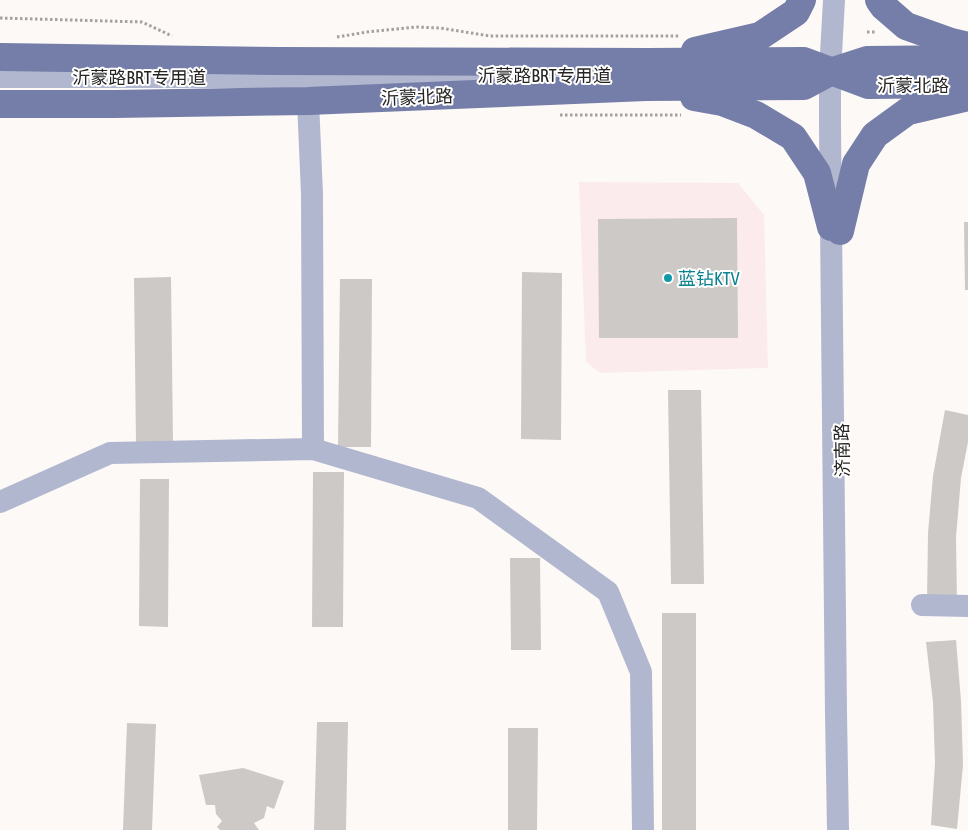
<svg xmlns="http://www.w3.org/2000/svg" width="968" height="830" font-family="'Asap Condensed','Noto Sans SC',sans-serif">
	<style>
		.commercial { fill: #fcebec }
		.building { fill: #ccc9c7 }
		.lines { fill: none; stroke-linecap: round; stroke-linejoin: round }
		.path { stroke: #a4a1a0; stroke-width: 3; stroke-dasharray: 2.5 2.5; stroke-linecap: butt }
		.minor { stroke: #b1b7cf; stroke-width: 22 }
		.major { stroke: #747ea8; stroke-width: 28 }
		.culture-dot { fill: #0f9aa8; stroke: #fff; stroke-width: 2 }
		.labels { text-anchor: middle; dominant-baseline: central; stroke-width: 4; stroke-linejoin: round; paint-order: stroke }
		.street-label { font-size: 18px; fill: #252423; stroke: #fff }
		.culture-label { font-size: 18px; fill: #0d838f; stroke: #fff; text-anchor: start }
	</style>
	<rect width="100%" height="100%" fill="#fdf9f7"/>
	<polygon class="commercial" points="579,182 738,183 764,215 768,368 600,373 586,362"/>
	<g class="building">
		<polygon points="737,218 738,338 599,338 598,219"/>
		<polygon points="964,222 968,222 968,290 965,290"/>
		<polygon points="522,272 562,273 561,440 521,439"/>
		<polygon points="171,277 173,443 136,443 134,278"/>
		<polygon points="340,279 372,279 371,447 338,447"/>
		<polygon points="668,390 701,390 704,584 671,584"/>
		<polygon points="945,410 968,415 968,442 961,478 956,537 957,604 927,602 928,533 933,476"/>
		<polygon points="313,472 344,472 343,627 312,627"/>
		<polygon points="140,479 169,479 168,627 139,626"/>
		<polygon points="510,558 540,558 541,650 511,650"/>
		<rect x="662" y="613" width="34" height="217"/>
		<polygon points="956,640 961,701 963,765 957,829 931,825 935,763 933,702 926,642"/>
		<polygon points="317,722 348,722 346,830 314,830"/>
		<polygon points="127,723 156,724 152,830 123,830"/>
		<polygon points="508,728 538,728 537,830 508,830"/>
		<polygon points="243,768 284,781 274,809 267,806 264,818 254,823 259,830 220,830 217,827 222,821 216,814 215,805 206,805 199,775"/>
	</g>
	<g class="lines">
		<g class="path">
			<polyline points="0,18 142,22 172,36"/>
			<polyline points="867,32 877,32"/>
			<polyline points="337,37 367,32 416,27 440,28 490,36 679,36"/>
			<polyline points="560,115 681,115"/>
		</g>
		<g class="minor">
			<polyline points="834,0 830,72 830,126 836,713 838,830"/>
			<polyline points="0,77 278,77 490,75"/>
			<polyline points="308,101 312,194 313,449"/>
			<polyline points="0,502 110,453 313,449 478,498 608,592 641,672 643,830"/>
			<polyline points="922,605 968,606"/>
		</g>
		<g class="major">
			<polyline points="879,0 884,7 906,26 951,42 968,46"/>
			<polyline points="695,51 760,36 796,12 802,0"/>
			<polyline points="0,57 279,61 648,62 804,61 868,85 968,84"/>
			<polyline points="694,97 722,102 756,115 793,137 817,173 831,227"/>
			<polyline points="0,104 115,104 308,101 646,87 804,86 830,72 867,60 968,59"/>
			<polyline points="840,231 856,164 875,135 908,111 968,97"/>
		</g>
	</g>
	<circle class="culture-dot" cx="668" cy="278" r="5"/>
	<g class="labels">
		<g class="street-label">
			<text x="544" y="75">沂蒙路BRT专用道</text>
			<text x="139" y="77">沂蒙路BRT专用道</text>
			<text x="913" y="85">沂蒙北路</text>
			<text transform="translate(417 97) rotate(-2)">沂蒙北路</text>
			<text transform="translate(842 450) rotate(-91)">济南路</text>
		</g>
		<g class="culture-label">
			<text x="678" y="278">蓝钻KTV</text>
		</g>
	</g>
</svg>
